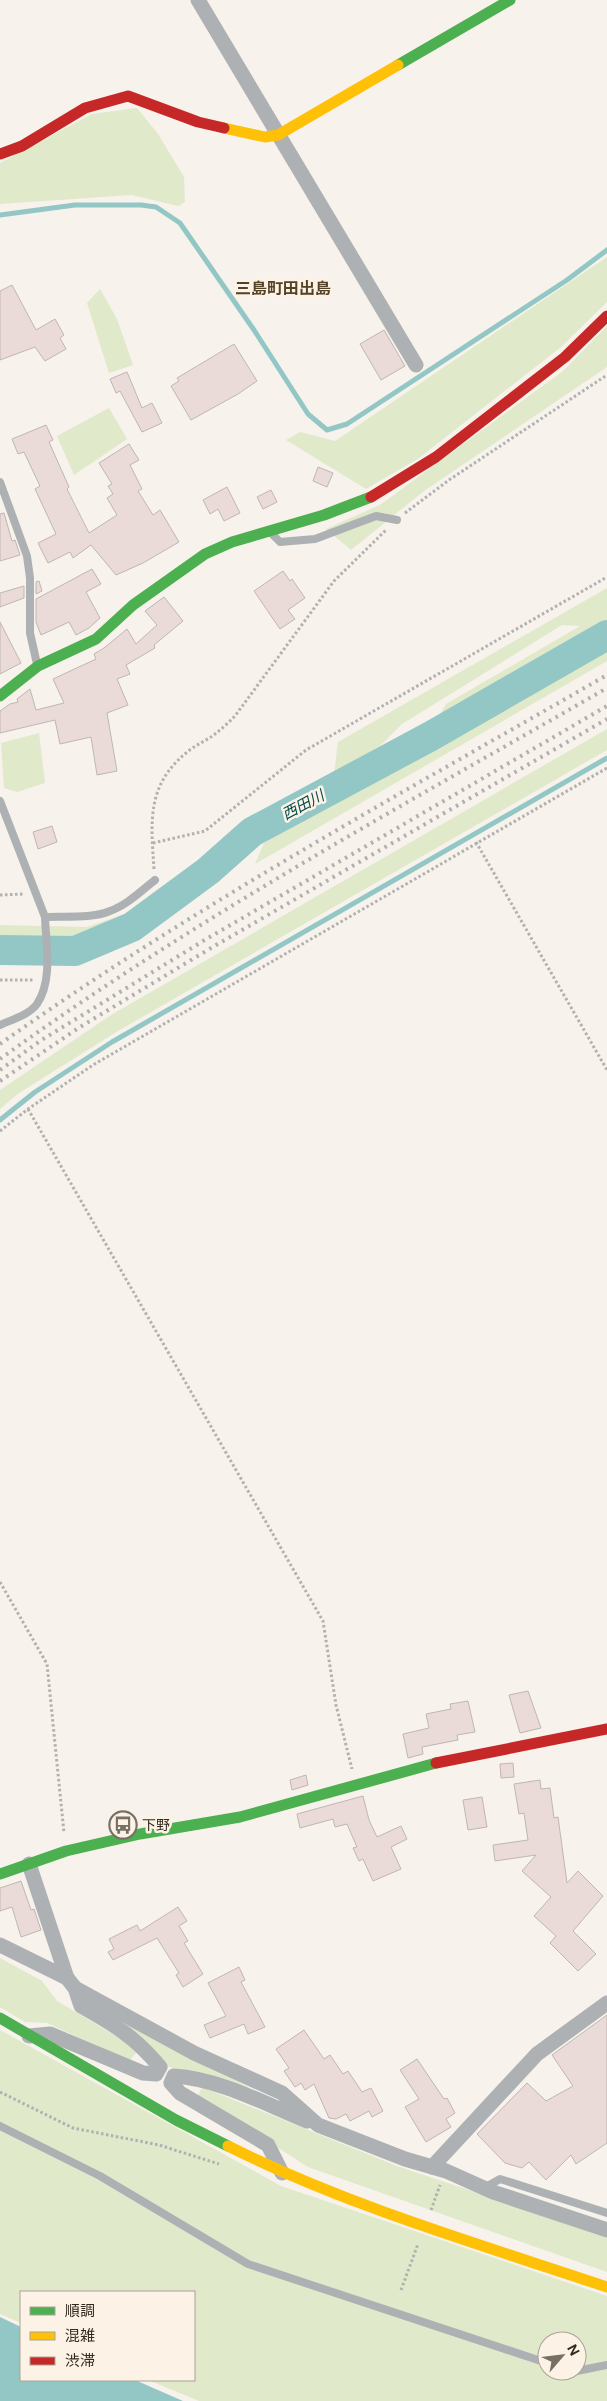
<svg xmlns="http://www.w3.org/2000/svg" width="607" height="2401" font-family="'DM Sans','Noto Sans JP',sans-serif">
	<style>
		.green { fill: #e0e9ca; fill-rule: evenodd }
		.water { fill: #92c7c6 }
		.lines { fill: none; stroke-linecap: round; stroke-linejoin: round }
		.stream { stroke: #92c7c6; stroke-width: 5 }
		.river { stroke: #92c7c6; stroke-width: 30 }
		.building { fill: #ebdbd8; stroke: #bfb6b2 }
		.path { stroke: #b1b1b1; stroke-width: 3; stroke-dasharray: 2.5 2.5; stroke-linecap: butt }
		.lane { stroke: #aeb1b4; stroke-width: 8 }
		.street { stroke: #aeb1b4; stroke-width: 15 }
		.fast { stroke: #4caf50; stroke-width: 11 }
		.slow { stroke: #ffc107; stroke-width: 11 }
		.jam { stroke: #c62828; stroke-width: 11 }
		.rail { stroke: #b0b0ae; stroke-width: 4; stroke-dasharray: 2.5 5; stroke-linecap: butt }
		.labels { text-anchor: middle; dominant-baseline: central; stroke-width: 5; stroke-linejoin: round; paint-order: stroke }
		.poi-label { font-size: 14px; fill: #322a1d; stroke: #fcf3e6; text-anchor: start }
		.water-label { font-size: 15px; font-style: italic; fill: #004b4d; stroke: #fcf3e6 }
		.quarter-label { font-size: 16px; font-weight: bold; fill: #544226; stroke: #fcf3e6 }
	</style>
	<rect width="100%" height="100%" fill="#f7f2eb"/>
	<g class="green">
		<polygon points="137,108 158,134 184,177 185,202 178,206 132,195 0,204 0,163 92,114"/>
		<polygon points="607,257 607,302 561,347 419,458 366,489 286,440 300,432 335,441"/>
		<polygon points="100,289 117,319 133,365 109,373 87,303"/>
		<polygon points="607,326 607,367 424,491 351,550 326,529 380,505 563,371"/>
		<polygon points="109,408 127,439 74,475 57,436"/>
		<polygon points="607,588 607,621 595,624 579,646 431,731 446,704 580,626 562,625 402,724 381,745 334,774 338,742"/>
		<polygon points="607,646 607,661 255,864 264,843"/>
		<polygon points="607,729 607,750 118,1031 19,1093 0,1109 0,1090 111,1015"/>
		<polygon points="39,733 45,783 17,792 4,788 1,743"/>
		<polygon points="127,913 76,938 0,938 0,925 87,927"/>
		<polygon points="0,1958 42,1981 57,2001 123,2040 136,2053 129,2061 47,2023 25,2022 0,2007"/>
		<polygon points="122,2020 250,2088 169,2067"/>
		<path d="M0 2030 281 2186 607 2296V2401H199L148 2380H194V2292H21V2323L0 2314ZM547 2341H577V2371H547Z"/>
		<polygon points="202,2087 397,2166 607,2236 607,2272 308,2167 198,2096"/>
	</g>
	<polygon class="water" points="0,2317 21,2327 21,2380 135,2380 183,2401 0,2401"/>
	<g class="lines">
		<g class="stream">
			<polyline points="0,215 75,205 141,205 156,207 180,223 254,330 308,414 327,430 347,424 567,280 607,250"/>
			<polyline points="0,1120 35,1092 112,1042 607,758"/>
		</g>
		<polyline class="river" points="0,950 75,951 132,927 208,871 252,832 431,736 607,635"/>
	</g>
	<g class="building">
		<polygon points="12,285 36,330 55,319 64,335 60,338 66,349 45,361 35,347 0,360 0,291"/>
		<polygon points="384,330 405,366 381,380 360,344"/>
		<polygon points="234,344 257,381 238,394 191,420 171,386 179,381 177,378"/>
		<polygon points="127,372 142,408 152,403 162,423 142,432 120,391 116,393 110,379"/>
		<polygon points="46,425 53,440 49,442 69,487 67,489 89,533 117,515 107,498 113,494 108,486 112,484 99,463 129,444 139,460 130,465 142,489 138,491 153,515 160,510 179,542 143,563 116,575 91,545 73,558 70,552 48,563 38,543 56,534 35,489 40,486 24,452 18,454 12,439"/>
		<polygon points="318,467 333,473 327,487 313,481"/>
		<polygon points="227,487 240,513 224,521 218,509 210,514 203,500"/>
		<polygon points="271,490 277,502 263,509 257,497"/>
		<polygon points="4,513 12,541 15,540 20,555 0,561 0,514"/>
		<polygon points="92,569 101,584 86,592 100,618 89,628 76,635 69,622 41,635 36,622 36,599"/>
		<polygon points="283,571 290,581 292,579 305,598 288,610 295,619 280,629 254,591"/>
		<polygon points="39,581 42,591 36,594 36,582"/>
		<polygon points="24,586 24,598 0,607 0,593"/>
		<polygon points="164,597 183,621 154,645 155,648 126,665 130,674 117,679 128,705 107,713 117,771 97,775 91,737 60,744 55,720 0,733 0,711 10,704 18,702 17,699 30,689 36,710 64,703 53,679 96,659 94,654 104,648 127,629 136,644 157,625 145,611"/>
		<polygon points="0,622 21,663 0,674"/>
		<polygon points="52,826 57,842 38,849 33,832"/>
		<polygon points="528,1691 541,1728 520,1733 509,1695"/>
		<polygon points="468,1701 475,1732 457,1735 458,1740 422,1747 423,1754 408,1758 403,1734 429,1728 426,1714 451,1709 450,1704"/>
		<polygon points="513,1763 514,1777 501,1778 500,1764"/>
		<polygon points="306,1775 308,1785 292,1790 290,1780"/>
		<polygon points="540,1780 541,1789 550,1788 554,1818 558,1817 567,1883 578,1871 603,1896 573,1931 596,1954 578,1971 550,1943 556,1936 534,1916 551,1897 522,1871 536,1855 495,1861 493,1845 528,1840 524,1813 519,1814 514,1784"/>
		<polygon points="363,1796 369,1820 377,1837 401,1826 407,1839 391,1847 401,1869 373,1881 363,1859 359,1861 353,1848 357,1847 347,1824 335,1827 333,1819 300,1828 297,1814"/>
		<polygon points="482,1797 487,1827 468,1830 463,1800"/>
		<polygon points="21,1881 31,1910 34,1909 41,1930 21,1937 12,1907 0,1911 0,1888"/>
		<polygon points="178,1907 187,1921 179,1926 188,1941 184,1943 203,1974 183,1987 176,1975 179,1973 157,1938 113,1960 108,1952 114,1949 109,1939 137,1925 140,1931"/>
		<polygon points="239,1967 245,1980 241,1982 265,2027 248,2034 244,2024 210,2038 204,2025 226,2016 208,1983"/>
		<polygon points="607,2015 607,2143 576,2164 571,2155 546,2180 529,2162 522,2168 505,2163 477,2134 527,2083 546,2101 573,2086 552,2055"/>
		<polygon points="304,2030 324,2059 330,2055 343,2074 348,2071 362,2092 371,2088 383,2111 372,2117 369,2111 350,2121 346,2114 336,2119 329,2118 314,2084 305,2090 301,2083 295,2087 284,2071 289,2068 276,2049"/>
		<polygon points="417,2059 444,2099 447,2098 455,2113 446,2119 451,2127 426,2142 405,2107 419,2099 400,2070"/>
	</g>
	<g class="lines">
		<g class="path">
			<polyline points="405,513 449,480 607,375"/>
			<polyline points="476,842 607,1070"/>
			<polyline points="153,843 205,831 306,750 607,577"/>
			<path d="M154 869C151 823 146 786 186 753 195 745 206 741 215 734 222 729 229 722 235 716L334 581 387 529"/>
			<polyline points="0,895 24,894"/>
			<polyline points="0,980 34,980"/>
			<polyline points="28,1109 323,1621 336,1705 352,1769"/>
			<polyline points="0,1131 28,1109 93,1065 607,768"/>
			<polyline points="0,1582 47,1664 64,1833"/>
			<polyline points="0,2092 73,2128 159,2145 219,2164"/>
			<polyline points="431,2210 440,2185"/>
			<polyline points="401,2290 418,2244"/>
		</g>
		<g class="lane">
			<polyline points="0,482 27,556 30,578 30,633 37,664"/>
			<polyline points="272,534 280,542 315,539 376,516 397,520"/>
			<path d="M0 801 45 917C66 916 91 919 110 911 127 905 141 891 155 880"/>
			<path d="M0 1025C11 1020 29 1015 37 1004 53 980 46 945 45 917"/>
			<polyline points="0,2126 100,2176 248,2264 547,2363"/>
			<polyline points="484,2188 500,2179 607,2213"/>
			<polyline points="577,2371 607,2365"/>
		</g>
		<g class="street">
			<polyline points="198,0 416,365"/>
			<polyline points="29,1864 67,1978"/>
			<path d="M0 1945 67 1978 75 1988 81 2006C115 2025 135 2037 160 2067L156 2074 143 2073 50 2034 29 2036"/>
			<polyline points="75,1988 194,2053 282,2093 318,2125 405,2159 446,2171 493,2192 607,2230"/>
			<polyline points="432,2167 537,2054 607,2003"/>
			<path d="M282 2173 268 2145 180 2093 171 2083 174 2076C220 2079 265 2104 307 2121"/>
		</g>
		<g class="fast">
			<polyline points="398,65 510,0"/>
			<polyline points="0,696 38,666 96,639 133,605 205,554 232,542 324,515 371,497"/>
			<polyline points="0,1874 66,1851 140,1834 240,1817 436,1763"/>
			<polyline points="0,2018 176,2120 228,2146"/>
		</g>
		<g class="slow">
			<polyline points="224,128 265,137 278,135 398,65"/>
			<path d="M228 2146C348 2206 479 2244 607 2287"/>
		</g>
		<g class="jam">
			<polyline points="0,154 22,146 85,108 128,96 198,122 224,128"/>
			<polyline points="371,497 436,457 565,357 607,316"/>
			<polyline points="436,1763 607,1729"/>
		</g>
		<g class="rail">
			<path d="M0 1044C193 907 402 793 607 675"/>
			<path d="M0 1059C192 920 402 806 607 688"/>
			<polyline points="0,1070 40,1041 208,938 607,706"/>
			<polyline points="0,1081 80,1027 216,945 607,719"/>
		</g>
	</g>
	<defs>
		<g id="bus-ring" transform="scale(1.4375)"><circle r="9.5" fill="#fcf3e6" stroke="#777065" stroke-width="1.5"/><path d="M-5-6H5V4H4V6H2V4H-2V6H-4V4H-5ZM-3.5-4V0h7V-4ZM-3.5 1.2v1.5H-2V1.2ZM2 1.2v1.5H3.5V1.2Z" fill="#777065"/></g>
	</defs>
	<g fill-rule="evenodd">
		<use href="#bus-ring" x="123" y="1825"/>
	</g>
	<g class="labels">
		<g class="poi-label">
			<text x="142" y="1825">下野</text>
		</g>
		<g class="water-label">
			<text transform="translate(303 805) rotate(-28)">西田川</text>
		</g>
		<g class="quarter-label">
			<text x="283" y="288">三島町田出島</text>
		</g>
	</g>
	<rect x="20" y="2291" width="175" height="90" fill="#fcf3e6" stroke="#aba396"/>
	<rect x="30" y="2307" width="25" height="8" fill="#4caf50" stroke="#aba396"/>
	<text x="65" y="2316" font-size="15" fill="#322a1d">順調</text>
	<rect x="30" y="2332" width="25" height="8" fill="#ffc107" stroke="#aba396"/>
	<text x="65" y="2341" font-size="15" fill="#322a1d">混雑</text>
	<rect x="30" y="2357" width="25" height="8" fill="#c62828" stroke="#aba396"/>
	<text x="65" y="2366" font-size="15" fill="#322a1d">渋滞</text>
	<g transform="translate(562 2356) rotate(62)"><circle r="24" fill="#fcf3e6" stroke="#aba396"/>
	<path d="M0-4L9 19L0 12L-9 19Z" fill="#777065"/>
	<text y="-8" font-size="14" font-weight="bold" text-anchor="middle" fill="#322a1d">N</text>
	</g>
</svg>
